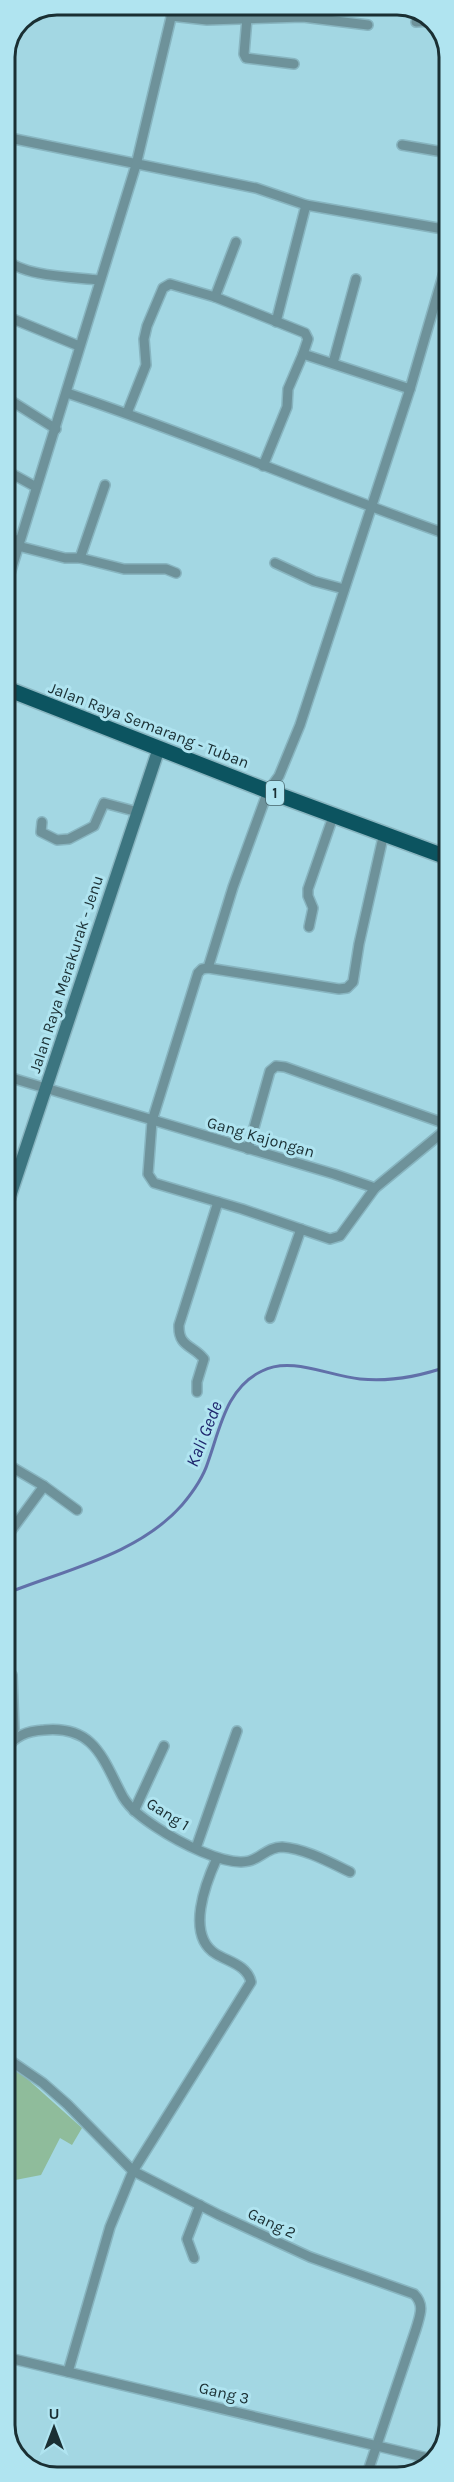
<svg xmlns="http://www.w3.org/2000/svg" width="454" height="2482" font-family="Karla,sans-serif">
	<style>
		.green { fill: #8fbc9b }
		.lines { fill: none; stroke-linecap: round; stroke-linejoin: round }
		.stream { stroke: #6170a9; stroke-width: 3 }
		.minor-casing { stroke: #88b5c0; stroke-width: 12 }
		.secondary-casing { stroke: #88b5c0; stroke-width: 15 }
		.trunk-casing { stroke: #88b5c0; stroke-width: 18 }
		.minor { stroke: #6e929a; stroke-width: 9 }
		.secondary { stroke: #3c7580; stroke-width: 12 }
		.trunk { stroke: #0c5460; stroke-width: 15 }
		.labels { text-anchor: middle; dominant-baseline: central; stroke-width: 6; stroke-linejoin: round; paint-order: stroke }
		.shield { fill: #b0e4f0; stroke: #47656c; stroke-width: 1.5 }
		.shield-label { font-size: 15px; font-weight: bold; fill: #1a2f33 }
		.street-label { font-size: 16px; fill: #1a2f33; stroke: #b0e4f0 }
		.water-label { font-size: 18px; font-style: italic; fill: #1f276e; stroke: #b0e4f0 }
		.rim { fill: none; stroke: #1a2f33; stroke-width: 3 }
	</style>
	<rect width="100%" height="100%" fill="#a3d7e3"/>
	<polygon class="green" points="15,2068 82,2128 72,2145 60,2138 41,2175 5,2182 5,2094"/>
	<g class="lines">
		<g class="stream">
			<path d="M5 1594C64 1570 138 1555 182 1505 193 1492 203 1478 208 1462 220 1429 226 1388 262 1371 291 1356 329 1376 360 1379 390 1382 421 1376 449 1366"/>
			<polyline points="440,1855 441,1878 449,1910"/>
		</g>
		<g class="minor-casing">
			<g id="minor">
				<polyline points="171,16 207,20 303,17 368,25"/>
				<polyline points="247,18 244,54 246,58 294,64"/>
				<polyline points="416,22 434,21"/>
				<polyline points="5,64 9,46"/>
				<polyline points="5,137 256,188 306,205 449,230"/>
				<polyline points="402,145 449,153"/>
				<polyline points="5,163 10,139"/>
				<path d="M5 258C22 277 74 277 99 280"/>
				<polyline points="215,297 236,242"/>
				<polyline points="13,319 79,346"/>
				<polyline points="276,322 306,205"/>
				<polyline points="333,363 356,279"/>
				<path d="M67 393C196 436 321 490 449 535"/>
				<polyline points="5,397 56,429"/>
				<polyline points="127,413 146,365 144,339 147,326 163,288 170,284 215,297 305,333 308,339 303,354 410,389"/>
				<polyline points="263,466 287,407 288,389 303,354"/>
				<polyline points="5,470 36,487"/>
				<polyline points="5,539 19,540"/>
				<polyline points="18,546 65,558 80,558 124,569 166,569 176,573"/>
				<polyline points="80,558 105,485"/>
				<polyline points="275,563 314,581 344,589"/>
				<polyline points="5,590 136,165 174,5"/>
				<polyline points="42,822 41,832 57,840 69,839 94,826 104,803 138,812"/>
				<polyline points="309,927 313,908 308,896 308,889 334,814"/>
				<polyline points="208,968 233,887 268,791 279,776 300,725 410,389 449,255"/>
				<polyline points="5,1076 334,1174 375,1188 449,1127"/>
				<polyline points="248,1149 270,1071 276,1066 285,1067 449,1125"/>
				<polyline points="375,1188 340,1236 330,1239 242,1209 154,1183 148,1174 152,1121 198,973 202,969 208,968 339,989 347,988 353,982 359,944 384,833"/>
				<polyline points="270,1318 301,1229"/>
				<path d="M197 1392V1382L204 1359C193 1345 178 1347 179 1325L218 1202"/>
				<polyline points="5,1463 44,1486 77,1510"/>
				<polyline points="5,1539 44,1486"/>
				<path d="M5 1749C16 1736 26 1731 44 1730 95 1725 103 1760 123 1797 131 1810 144 1819 156 1827 177 1841 225 1867 249 1861 261 1858 268 1847 282 1847 306 1849 329 1862 350 1872"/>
				<polyline points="5,1769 14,1729 12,1675"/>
				<polyline points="134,1811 164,1746"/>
				<polyline points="196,1848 237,1731"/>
				<path d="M5 2057 43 2083 67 2104 133 2171 219 2215 310 2257 414 2294C425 2305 420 2315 416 2329L366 2477"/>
				<polyline points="194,2258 187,2239 200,2205"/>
				<polyline points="5,2357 436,2460"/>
				<path d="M68 2372 110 2227 133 2171 251 1982C247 1965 229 1962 216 1954 185 1935 206 1882 217 1858"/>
			</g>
		</g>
		<g class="secondary-casing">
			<polyline id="secondary" points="5,1211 159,748"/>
		</g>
		<g class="trunk-casing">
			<polyline id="trunk" points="5,688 268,791 449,858"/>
		</g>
		<use href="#minor" class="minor"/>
		<use href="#secondary" class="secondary"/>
		<use href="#trunk" class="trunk"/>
	</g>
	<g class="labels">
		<rect class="shield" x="266" y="781" width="18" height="24" rx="4.5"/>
		<g class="shield-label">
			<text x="275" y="793">1</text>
		</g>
		<g class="street-label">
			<text transform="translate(149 725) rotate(21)">Jalan Raya Semarang - Tuban</text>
			<text transform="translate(66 974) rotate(-72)">Jalan Raya Merakurak - Jenu</text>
			<text transform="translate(261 1137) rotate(16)">Gang Kajongan</text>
			<text transform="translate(168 1814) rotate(32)">Gang 1</text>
			<text transform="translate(272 2223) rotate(25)">Gang 2</text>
			<text transform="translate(224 2393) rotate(13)">Gang 3</text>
		</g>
		<g class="water-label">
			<text transform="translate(204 1434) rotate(-68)">Kali Gede</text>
		</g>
	</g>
	<path d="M0 0H454V2482H0ZM57 15H397A42 42 0 0 1 439 57V2425A42 42 0 0 1 397 2467H57A42 42 0 0 1 15 2425V57A42 42 0 0 1 57 15Z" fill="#b0e4f0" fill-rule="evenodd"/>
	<path class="rim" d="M57 15H397A42 42 0 0 1 439 57V2425A42 42 0 0 1 397 2467H57A42 42 0 0 1 15 2425V57A42 42 0 0 1 57 15Z"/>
	<g transform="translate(54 2428)" stroke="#b0e4f0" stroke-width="4.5" paint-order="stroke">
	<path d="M0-4.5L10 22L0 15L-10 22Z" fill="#1a2f33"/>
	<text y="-9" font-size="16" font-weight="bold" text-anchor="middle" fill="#1a2f33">U</text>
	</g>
</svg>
